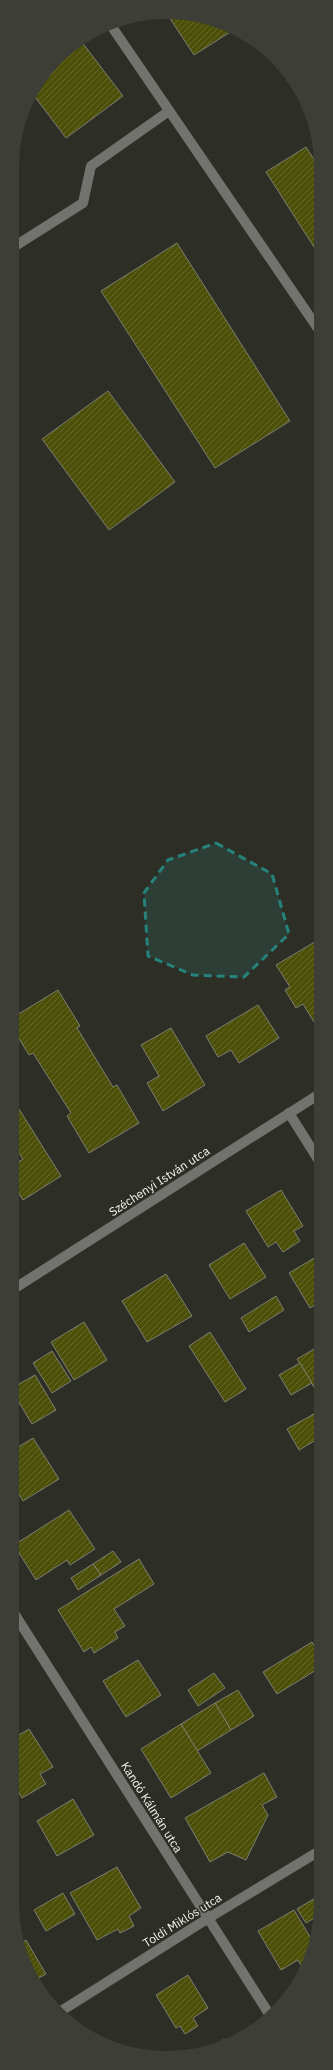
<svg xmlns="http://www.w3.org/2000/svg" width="333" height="2070" font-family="'IBM Plex Sans',sans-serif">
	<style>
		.building { fill: url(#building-hatch); stroke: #7d7e73 }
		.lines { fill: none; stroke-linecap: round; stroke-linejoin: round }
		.service { stroke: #72726e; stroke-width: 10 }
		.minor { stroke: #72726e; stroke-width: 10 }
		.marked { fill: #26837b; fill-opacity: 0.2; stroke: #26837b; stroke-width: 3; stroke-dasharray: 8 5; stroke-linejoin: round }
		.labels { text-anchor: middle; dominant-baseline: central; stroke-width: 3; stroke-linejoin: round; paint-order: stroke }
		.street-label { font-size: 12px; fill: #f5f5ef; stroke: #2d2e25 }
	</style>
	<defs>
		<pattern id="building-hatch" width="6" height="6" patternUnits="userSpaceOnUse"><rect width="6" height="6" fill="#4c4f08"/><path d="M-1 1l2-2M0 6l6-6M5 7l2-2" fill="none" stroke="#66692c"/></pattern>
	</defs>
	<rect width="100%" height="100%" fill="#2d2e25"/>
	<g class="building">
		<polygon points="177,12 234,28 235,29 194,55 167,14"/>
		<polygon points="81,41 123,96 66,138 32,93 65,50"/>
		<polygon points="306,147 321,170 321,258 266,172"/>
		<polygon points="177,243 290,421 215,468 101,291"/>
		<polygon points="108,391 175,482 109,530 42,439"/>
		<polygon points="318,940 321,945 321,1018 314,1022 303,1004 296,1008 285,990 290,987 276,965"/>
		<polygon points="58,990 80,1026 77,1028 113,1087 117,1085 139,1123 89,1153 67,1116 71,1113 33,1053 29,1055 12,1027 12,1018"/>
		<polygon points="258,1005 279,1038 239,1063 231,1050 218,1057 206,1036"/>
		<polygon points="171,1028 205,1085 163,1111 147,1083 159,1076 141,1045"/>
		<polygon points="19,1109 61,1176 23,1200 12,1183 12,1166 23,1159 12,1143 12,1113"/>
		<polygon points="281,1190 303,1226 294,1231 300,1241 283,1252 276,1242 268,1247 246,1211"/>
		<polygon points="244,1243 266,1277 230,1299 209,1265"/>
		<polygon points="321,1254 321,1301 310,1308 289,1273"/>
		<polygon points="166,1274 192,1316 147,1342 122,1301"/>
		<polygon points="276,1296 284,1310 249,1332 241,1318"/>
		<polygon points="84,1322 107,1360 74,1380 51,1342"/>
		<polygon points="210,1332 246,1389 225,1402 189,1346"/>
		<polygon points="321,1345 321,1390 317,1392 297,1359"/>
		<polygon points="52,1351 71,1381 52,1393 33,1363"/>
		<polygon points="300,1363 312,1383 291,1395 279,1375"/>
		<polygon points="35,1375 56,1410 32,1424 12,1391 12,1388"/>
		<polygon points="321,1410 321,1437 299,1450 287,1429"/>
		<polygon points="33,1438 59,1479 23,1501 17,1491 12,1494 12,1451"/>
		<polygon points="69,1510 95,1549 70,1565 67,1560 36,1580 14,1545"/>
		<polygon points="113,1551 121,1562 101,1575 93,1564"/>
		<polygon points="139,1559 154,1584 114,1609 125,1626 115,1632 118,1638 94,1653 91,1647 84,1652 58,1610"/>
		<polygon points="93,1564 101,1575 78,1590 71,1578"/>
		<polygon points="312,1642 321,1657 321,1667 277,1694 263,1672"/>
		<polygon points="138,1660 161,1695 126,1717 103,1681"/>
		<polygon points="214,1673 225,1688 198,1706 188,1690"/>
		<polygon points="238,1690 254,1716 231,1730 215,1703"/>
		<polygon points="215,1703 231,1730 197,1751 181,1724"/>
		<polygon points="181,1724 211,1773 171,1798 141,1749"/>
		<polygon points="29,1729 53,1767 40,1774 46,1784 22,1798 12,1781 12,1739"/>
		<polygon points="264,1773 277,1797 262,1805 268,1815 246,1860 228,1852 210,1862 185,1818"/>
		<polygon points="73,1799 94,1835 57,1856 37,1821"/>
		<polygon points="117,1867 141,1908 129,1916 134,1926 120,1933 118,1929 97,1940 70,1893"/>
		<polygon points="63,1893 75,1914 46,1931 34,1910"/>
		<polygon points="317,1897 321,1903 321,1914 306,1923 297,1909"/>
		<polygon points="294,1910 313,1942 307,1964 302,1967 298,1960 281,1970 258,1931"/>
		<polygon points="26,1940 46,1974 35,1980 24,1962 20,1944"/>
		<polygon points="188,1975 208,2008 193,2018 198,2026 185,2034 180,2026 176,2028 156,1995"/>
		<polygon points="225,2039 228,2043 216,2050 206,2051"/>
	</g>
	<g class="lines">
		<g class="service">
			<polyline points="110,24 321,333"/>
			<polyline points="12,248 83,203 91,166 169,111"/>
		</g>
		<g class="minor">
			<polyline points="289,1113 321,1164"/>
			<polyline points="12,1290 321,1093"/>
			<polyline points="12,1610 271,2017"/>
			<polyline points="58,2013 207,1919 321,1850"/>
		</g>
	</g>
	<path class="marked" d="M216 843 272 874 289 934 244 977 193 975 148 956 144 893 168 860Z"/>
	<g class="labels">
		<g class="street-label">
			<text transform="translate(159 1181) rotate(-33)">Széchenyi István utca</text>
			<text transform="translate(152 1807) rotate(58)">Kandó Kálmán utca</text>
			<text transform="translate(182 1920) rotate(-32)">Toldi Miklós utca</text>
		</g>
	</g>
	<path d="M0 0H333V2070H0ZM166 19H167A147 147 0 0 1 314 166V1904A147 147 0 0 1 167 2051H166A147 147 0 0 1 19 1904V166A147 147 0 0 1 166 19Z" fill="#3d3e35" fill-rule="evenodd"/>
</svg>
